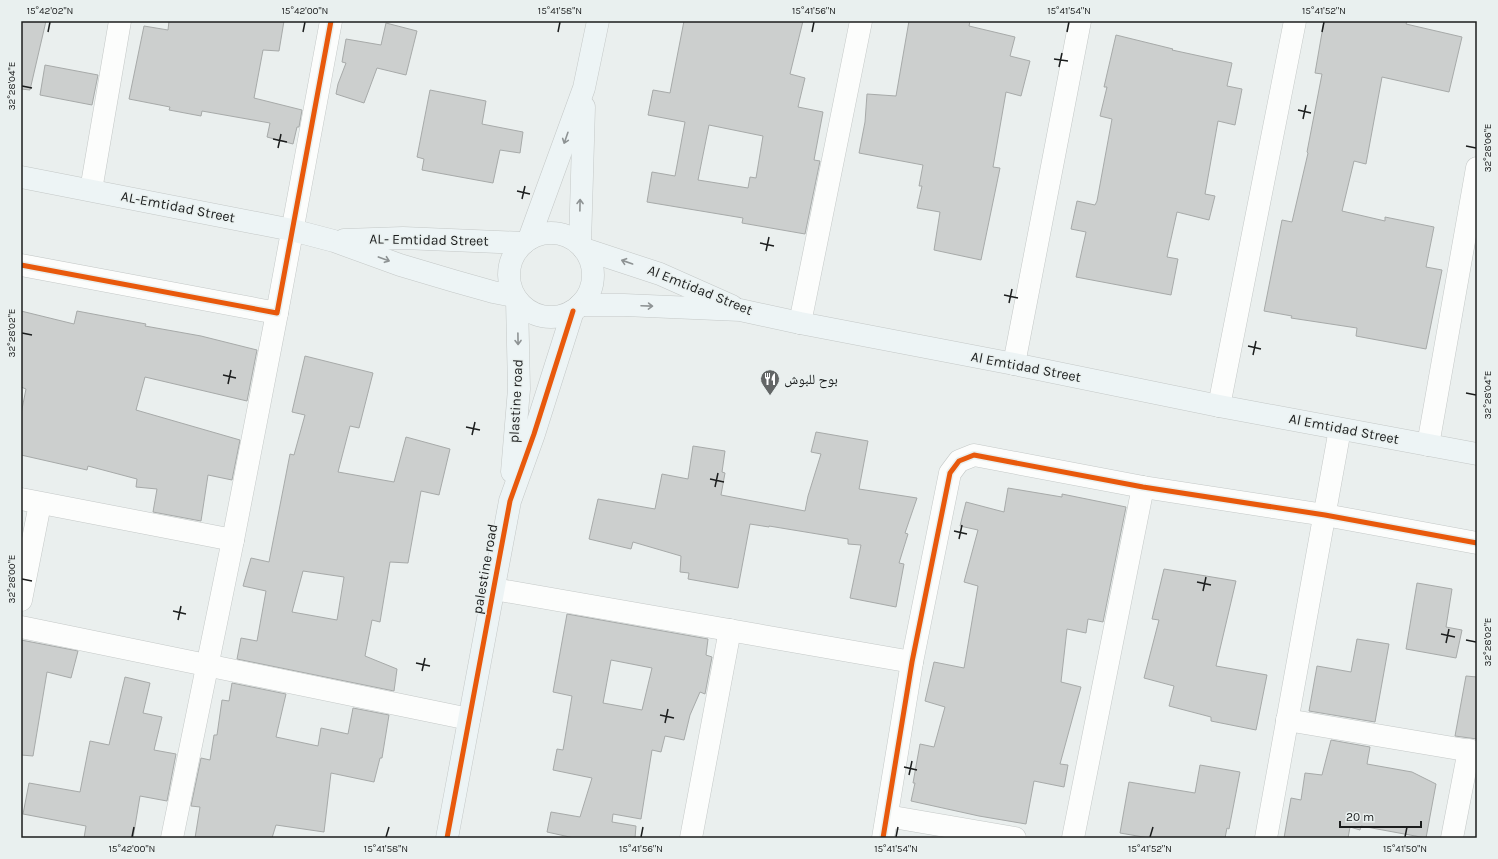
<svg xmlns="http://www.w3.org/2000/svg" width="1498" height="859" font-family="Karla,'Noto Naskh Arabic',sans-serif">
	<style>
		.building { fill: #cccfce; stroke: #a7aaa9; fill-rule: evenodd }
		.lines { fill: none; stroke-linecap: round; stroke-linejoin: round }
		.street-casing { stroke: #c4c8c7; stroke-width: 23 }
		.secondary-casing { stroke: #c4c8c7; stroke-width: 23 }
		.street { stroke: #fcfdfc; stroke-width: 22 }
		.secondary { stroke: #edf4f5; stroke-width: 22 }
		.cycleway-casing { stroke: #e9f0ef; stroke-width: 8 }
		.cycleway { stroke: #e8590c; stroke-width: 5 }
		.oneway { stroke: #8e9394 }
		.ticks { fill: none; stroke: #1b1d1d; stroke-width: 1.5 }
		.labels { text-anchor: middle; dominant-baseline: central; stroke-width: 3; stroke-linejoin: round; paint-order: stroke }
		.street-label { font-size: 14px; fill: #1b1d1d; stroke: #e9f0ef }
		.poi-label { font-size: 14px; fill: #1b1d1d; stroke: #e9f0ef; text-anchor: start }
		.neatline { fill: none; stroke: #1b1d1d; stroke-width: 1.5 }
		.ticks-label { font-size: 10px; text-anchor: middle; fill: #1b1d1d }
	</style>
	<rect width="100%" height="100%" fill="#eaefee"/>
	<g class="building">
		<polygon points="21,21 46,21 30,90 21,89"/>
		<polygon points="169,21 284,21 279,51 263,50 254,98 302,110 299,127 297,127 293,144 267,137 270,123 202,111 201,116 169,110 170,107 129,99 144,26 168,30"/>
		<path d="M684 21H803L790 74 805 78 798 107 823 112 814 160 820 161 805 234 742 223 743 218 647 202 652 172 675 176 685 122 648 115 653 90 670 93ZM709 125 763 136 756 178 750 177 748 188 698 180Z"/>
		<polygon points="909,21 970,21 969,26 1015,37 1010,56 1030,61 1021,96 1006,92 993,167 1000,168 981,260 934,250 940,212 917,208 922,186 919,186 923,165 859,153 865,122 867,94 896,96"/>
		<polygon points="1324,21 1407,21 1406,24 1462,37 1449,92 1382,77 1366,164 1354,161 1342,211 1385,221 1385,217 1434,227 1426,267 1442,270 1426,349 1356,336 1357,328 1291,318 1292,316 1264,311 1282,220 1292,222 1308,153 1307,152 1322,74 1315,73"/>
		<polygon points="386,23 417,31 406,75 377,68 364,103 336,94 338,84 346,63 342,62 346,39 381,45"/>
		<polygon points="1116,35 1173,49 1172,50 1232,63 1227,86 1242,89 1235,125 1218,121 1205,194 1215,196 1209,220 1177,212 1167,257 1178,259 1171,295 1076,277 1086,232 1071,229 1077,201 1095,205 1097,201 1112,119 1100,116 1107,87 1104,87"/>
		<polygon points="45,65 98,75 92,105 40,95"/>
		<polygon points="430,90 486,101 482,124 523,132 520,153 500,150 493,183 422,170 424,159 417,157"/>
		<polygon points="21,311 74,324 77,311 146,324 145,326 201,336 257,350 247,401 145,377 136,410 240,440 232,480 208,475 201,521 153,512 157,489 136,487 137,479 88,466 87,470 21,455 21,414 26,389 21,387"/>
		<path d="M305 356 373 373 359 428 350 426 338 472 394 482 406 437 450 449 439 495 421 491 408 563 390 562 380 622 372 620 365 656 397 669 394 691 237 659 241 638 257 641 266 591 243 586 251 558 269 562 290 454 294 455 305 415 292 412ZM303 571 344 577 337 620 292 612Z"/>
		<polygon points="816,432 868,441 859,489 917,498 905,533 908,534 899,563 904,564 896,607 850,598 861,545 848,544 848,539 769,526 769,527 750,524 738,588 688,579 689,573 680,572 681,556 633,542 631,549 589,539 598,499 655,509 662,474 688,479 693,446 725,451 722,472 725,473 721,495 805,511 808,496 821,454 811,452"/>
		<polygon points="1008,488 1062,497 1062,494 1126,507 1103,622 1088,619 1086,633 1067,629 1061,682 1081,687 1060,764 1068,765 1064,787 1034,781 1026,824 979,816 911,801 915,783 913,783 920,744 934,747 945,707 925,701 934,662 964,668 978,586 964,582 978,530 960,526 966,502 1004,512"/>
		<polygon points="1164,569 1236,581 1216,666 1267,675 1256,730 1211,721 1211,717 1169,706 1174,686 1144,678 1159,620 1152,619"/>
		<polygon points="1417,583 1452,589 1446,627 1462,630 1456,658 1406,649"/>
		<path d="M567 614 708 639 706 655 712 657 705 694 700 692 690 715 684 740 665 736 661 752 652 750 641 819 613 814 612 822 636 826 635 838H574L547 832 551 812 580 817 592 778 553 770 557 749 563 750 572 696 553 692ZM611 660 652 668 642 710 603 703Z"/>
		<polygon points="1357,639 1389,644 1375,722 1309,711 1317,666 1351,672"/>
		<polygon points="21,640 78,651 71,678 47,672 33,756 21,755"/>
		<polygon points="1466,676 1477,677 1477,739 1455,736"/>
		<polygon points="125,677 150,683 143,713 162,717 154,750 176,754 167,801 140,796 133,838 84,838 86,826 23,814 29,783 80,792 90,741 109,745"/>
		<polygon points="232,683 286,694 276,737 318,746 321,728 348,734 353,708 389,715 382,758 380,758 374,782 331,773 324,832 276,825 272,838 195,838 200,807 191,806 201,758 210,760 214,735 217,735 222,700 229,701"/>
		<polygon points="1331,740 1370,747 1367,764 1412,772 1436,784 1426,838 1361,826 1360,830 1350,827 1348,838 1284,838 1291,798 1301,800 1305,773 1322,775"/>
		<polygon points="1200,765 1240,772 1229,829 1227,828 1225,838 1149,838 1120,833 1129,782 1195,793"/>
	</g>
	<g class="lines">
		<g class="street-casing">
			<g id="street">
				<polyline points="91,190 120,21"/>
				<polyline points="21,265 277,313 331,21"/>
				<polyline points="800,323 861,21"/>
				<polyline points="1014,364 1080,21"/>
				<polyline points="1219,406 1295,21"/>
				<polyline points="1428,445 1477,168"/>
				<polyline points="21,499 233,540"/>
				<polyline points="494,589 912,662"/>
				<polyline points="21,600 40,504"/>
				<polyline points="21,627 469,719"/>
				<polyline points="1287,720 1477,752"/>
				<polyline points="887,816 1015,838"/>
				<polyline points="172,838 233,540 277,313"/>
				<polyline points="691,838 730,630"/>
				<polyline points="883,838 912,662 950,473 959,461 974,455 1143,487 1325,515 1477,543"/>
				<polyline points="1073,838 1143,487"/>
				<polyline points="1266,838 1340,429"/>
				<polyline points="1452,838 1469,750"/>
			</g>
		</g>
		<g class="secondary-casing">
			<g id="secondary">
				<polyline points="21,177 292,230 334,241 400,265 454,281 493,292 514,296"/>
				<circle cx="551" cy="275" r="42"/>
				<polyline points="529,239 584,88 598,21"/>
				<polyline points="344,240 403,238 524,243"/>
				<polyline points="580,244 584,107"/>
				<polyline points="584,249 660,274 732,306"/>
				<polyline points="580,305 624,305 740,310 800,323 1014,364 1219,406 1477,454"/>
				<polyline points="512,472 519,389 517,300"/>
				<polyline points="447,838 510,501 534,434 573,311"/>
			</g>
		</g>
		<use href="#street" class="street"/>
		<use href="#secondary" class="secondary"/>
		<g class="cycleway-casing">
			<g id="cycleway">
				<polyline points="21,265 277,313 331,21"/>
				<polyline points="447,838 510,501 534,434 573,311"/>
				<polyline points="883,838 912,662 950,473 959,461 974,455 1143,487 1325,515 1477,543"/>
			</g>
		</g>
		<use href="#cycleway" class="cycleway"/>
	</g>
	<defs><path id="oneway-shaft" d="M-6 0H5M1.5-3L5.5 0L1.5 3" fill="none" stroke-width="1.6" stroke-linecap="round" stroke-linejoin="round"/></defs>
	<g class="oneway">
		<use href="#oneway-shaft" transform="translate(566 138) rotate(109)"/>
		<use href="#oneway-shaft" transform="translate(580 205) rotate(-89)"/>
		<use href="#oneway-shaft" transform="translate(384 259) rotate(20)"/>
		<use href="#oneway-shaft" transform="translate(627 262) rotate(-161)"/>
		<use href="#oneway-shaft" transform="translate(647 306) rotate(2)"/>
		<use href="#oneway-shaft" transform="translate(518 339) rotate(89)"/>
	</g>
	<path class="ticks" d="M48 32 50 22M303 32 305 22M558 32 560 22M812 32 814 22M1067 32 1069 22M1322 32 1324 22M1054 59 1068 61M1059 67 1062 53M22 86 32 88M1298 110 1311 113M1303 119 1306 105M273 139 287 142M1466 146 1476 148M278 148 281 134M517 191 530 194M522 199 525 186M760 243 774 246M766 251 769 237M1004 295 1018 298M1009 303 1012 289M22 333 32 335M1248 346 1261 349M1253 355 1256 341M223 375 236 378M228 384 231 370M1466 393 1476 395M466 427 480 430M472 435 475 422M710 479 724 482M715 487 718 473M954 531 967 534M959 539 962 525M22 579 32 581M1197 582 1211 585M1203 591 1206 577M173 611 186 614M178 620 181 606M1441 634 1455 637M1466 640 1476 642M1446 643 1449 629M416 663 430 666M422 671 425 658M660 715 674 718M665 723 668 709M904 767 917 770M909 775 912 761M132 837 134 827M386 837 389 827M641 837 643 827M896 837 898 827M1150 837 1153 827M1405 837 1407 827"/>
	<defs>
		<g id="restaurant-pin" transform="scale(1)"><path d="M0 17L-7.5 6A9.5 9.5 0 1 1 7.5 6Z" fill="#636666" stroke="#e9f0ef"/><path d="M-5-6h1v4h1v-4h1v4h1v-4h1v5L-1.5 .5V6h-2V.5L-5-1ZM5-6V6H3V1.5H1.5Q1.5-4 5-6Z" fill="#fff"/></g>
	</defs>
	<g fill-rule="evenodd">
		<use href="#restaurant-pin" x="770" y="379"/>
	</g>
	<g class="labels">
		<g class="street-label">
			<text transform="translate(178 207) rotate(11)">AL-Emtidad Street</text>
			<text transform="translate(429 240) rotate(1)">AL- Emtidad Street</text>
			<text transform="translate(700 290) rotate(22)">Al Emtidad Street</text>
			<text transform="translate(1026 367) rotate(11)">Al Emtidad Street</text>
			<text transform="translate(516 401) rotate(-87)">plastine road</text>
			<text transform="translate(1344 429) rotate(11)">Al Emtidad Street</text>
			<text transform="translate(485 569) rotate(-80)">palestine road</text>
		</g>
		<g class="poi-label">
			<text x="784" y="379">بوح للبوش</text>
		</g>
	</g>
	<rect width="1498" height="859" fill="none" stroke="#e9f0ef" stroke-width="44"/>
	<path d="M1340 821v6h81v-6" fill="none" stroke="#1b1d1d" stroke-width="2"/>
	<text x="1346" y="821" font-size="12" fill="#1b1d1d" stroke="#e9f0ef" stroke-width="3" paint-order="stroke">20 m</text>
	<rect x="22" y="22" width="1454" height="815" class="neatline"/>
	<g class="ticks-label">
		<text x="50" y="14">15°42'02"N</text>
		<text x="305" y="14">15°42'00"N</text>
		<text x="560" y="14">15°41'58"N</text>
		<text x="814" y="14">15°41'56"N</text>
		<text x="1069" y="14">15°41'54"N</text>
		<text x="1324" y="14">15°41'52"N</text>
		<text transform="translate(11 86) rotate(-90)" y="4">32°28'04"E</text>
		<text transform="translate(1487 148) rotate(-90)" y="4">32°28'06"E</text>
		<text transform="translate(11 333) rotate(-90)" y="4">32°28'02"E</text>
		<text transform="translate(1487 395) rotate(-90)" y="4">32°28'04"E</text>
		<text transform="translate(11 579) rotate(-90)" y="4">32°28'00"E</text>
		<text transform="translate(1487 642) rotate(-90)" y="4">32°28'02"E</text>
		<text x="132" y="852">15°42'00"N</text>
		<text x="386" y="852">15°41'58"N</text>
		<text x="641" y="852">15°41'56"N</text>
		<text x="896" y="852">15°41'54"N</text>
		<text x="1150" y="852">15°41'52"N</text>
		<text x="1405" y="852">15°41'50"N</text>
	</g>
</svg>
